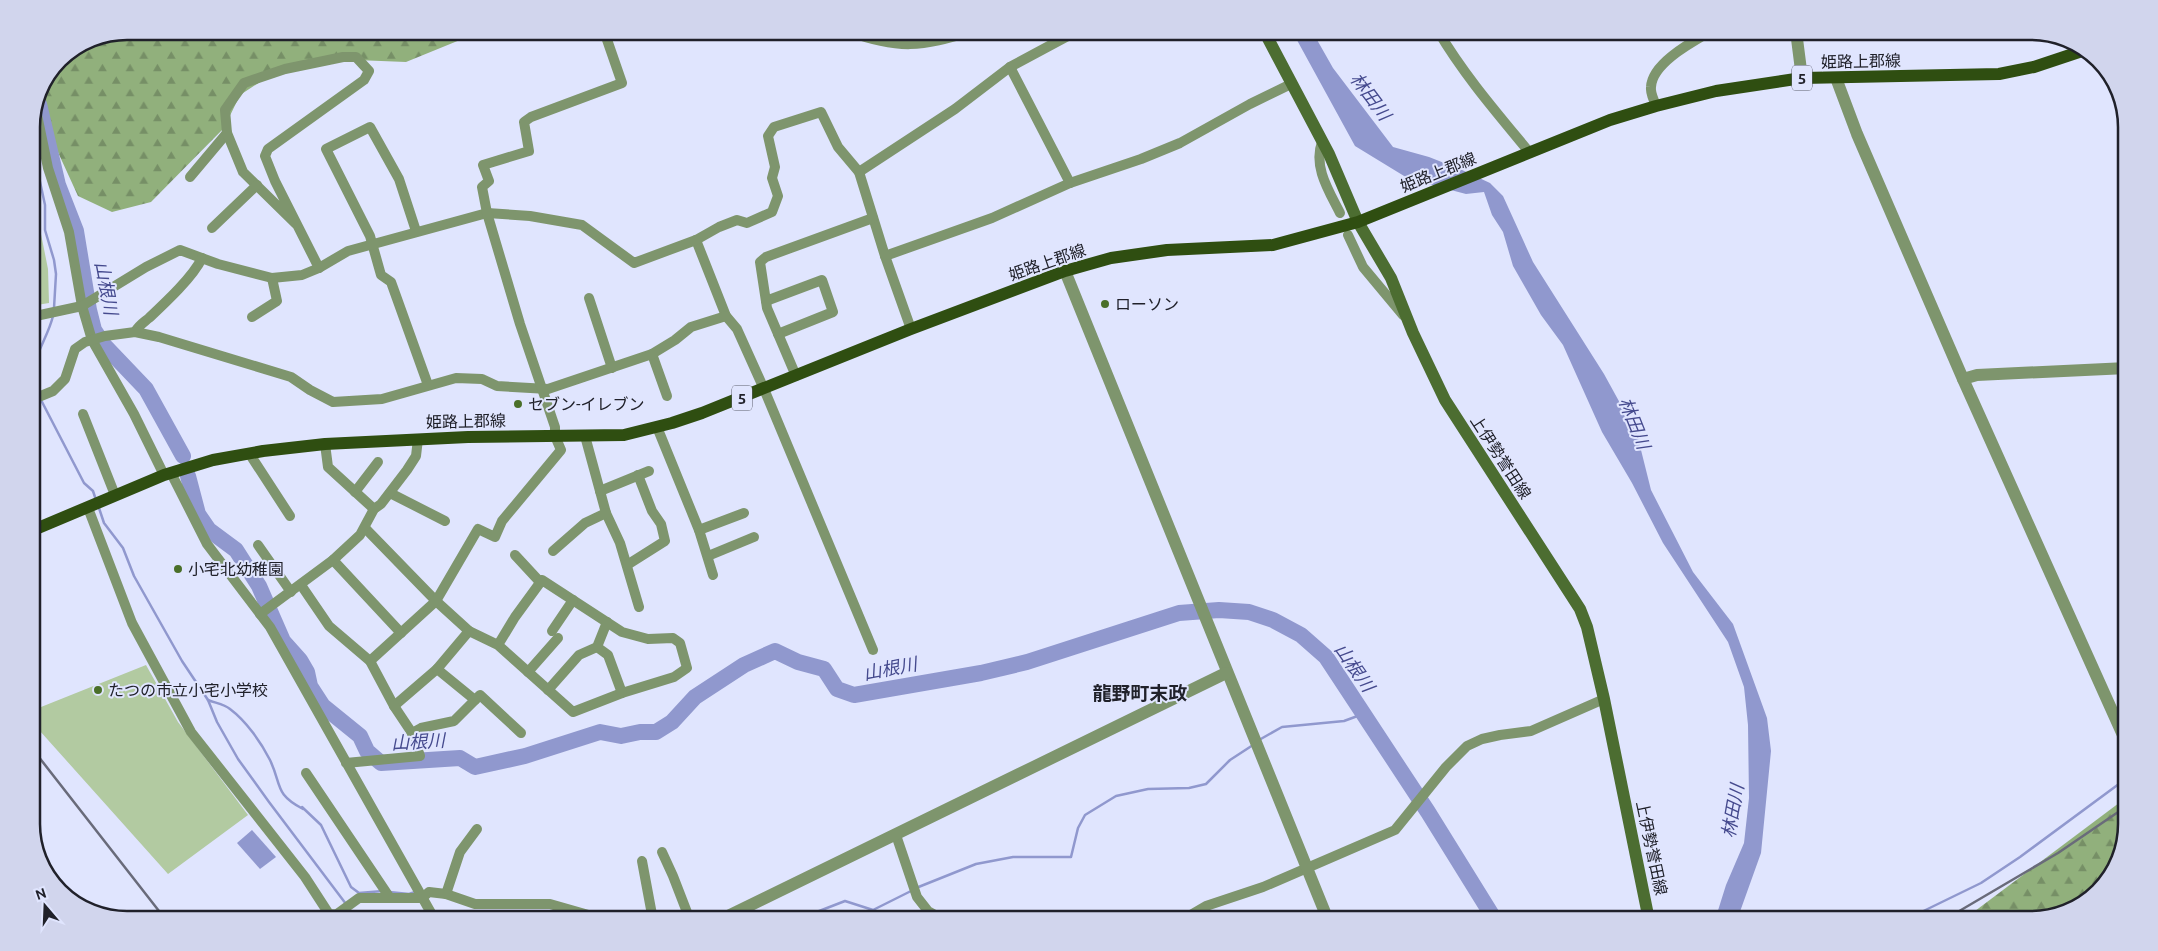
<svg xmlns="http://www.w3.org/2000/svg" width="2158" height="951" font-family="Ubuntu,'Noto Sans JP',sans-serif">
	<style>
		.forest { fill: url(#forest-firs) }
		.pitch { fill: #b2caa1 }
		.water { fill: #9098ce }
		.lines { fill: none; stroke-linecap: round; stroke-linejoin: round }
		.stream { stroke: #9098ce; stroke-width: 2.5 }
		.river { stroke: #9098ce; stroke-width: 16 }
		.minor { stroke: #7e956d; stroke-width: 10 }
		.tertiary { stroke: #7e956d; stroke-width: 12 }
		.secondary { stroke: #4c6d31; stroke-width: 12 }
		.primary { stroke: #2f4e11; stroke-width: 12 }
		.rail { stroke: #696b7a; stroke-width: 2.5 }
		.poi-dot { fill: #4a6f29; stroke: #e0e5fe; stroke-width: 2 }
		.labels { text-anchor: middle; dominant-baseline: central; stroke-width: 4; stroke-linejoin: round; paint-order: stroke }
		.shield { fill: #e0e5fe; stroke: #5a5c6a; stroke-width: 1 }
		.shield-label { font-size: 15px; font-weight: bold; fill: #20212a }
		.street-label { font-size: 16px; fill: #20212a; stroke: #e0e5fe }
		.poi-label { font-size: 16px; fill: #20212a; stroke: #e0e5fe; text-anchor: start }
		.water-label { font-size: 18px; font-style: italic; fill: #454a8e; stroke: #e0e5fe }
		.quarter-label { font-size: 19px; font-weight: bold; fill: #20212a; stroke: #e0e5fe }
		.rim { fill: none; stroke: #20212a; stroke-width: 2.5 }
	</style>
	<defs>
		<pattern id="forest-firs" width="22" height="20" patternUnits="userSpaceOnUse" patternTransform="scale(1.25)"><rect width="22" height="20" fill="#91b07c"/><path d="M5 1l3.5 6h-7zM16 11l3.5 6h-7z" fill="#768f66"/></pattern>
	</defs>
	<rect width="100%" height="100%" fill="#e0e5fe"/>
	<g class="forest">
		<polygon points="127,31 482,31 406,62 331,59 283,67 240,95 224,128 151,202 112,212 78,196 46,126 40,103 60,59 91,38"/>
		<polygon points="2127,797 2127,824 2119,861 2084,904 2031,920 1963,920"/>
	</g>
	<g class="pitch">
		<polygon points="31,170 39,203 40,229 48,269 49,303 31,306"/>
		<polygon points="146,665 178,722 248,815 168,874 31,721 31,711"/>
	</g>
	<g class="water">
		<polygon points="1292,31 1312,31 1333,68 1393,147 1429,157 1462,170 1490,183 1503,196 1533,262 1604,374 1637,434 1651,490 1693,572 1733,624 1767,718 1771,751 1761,853 1737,920 1715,920 1726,885 1744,843 1749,798 1748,725 1744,687 1728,642 1663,543 1632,483 1602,432 1563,345 1541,315 1513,266 1503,232 1492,215 1484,192 1466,194 1409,179 1355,146"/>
		<polygon points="252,830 276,857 260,869 237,843"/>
	</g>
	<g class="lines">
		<g class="stream">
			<polyline points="31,140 45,205 45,230 54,260 56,274 54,308"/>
			<path d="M38 393C25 362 46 345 53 316"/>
			<polyline points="40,398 84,483 93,491 96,500"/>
			<polyline points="99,508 104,523 123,548 134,576 182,661 208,700 217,722 238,759 269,802 346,904"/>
			<path d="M208 700C215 703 224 704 230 709 246 721 261 742 270 760 282 785 274 794 303 809L302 807 321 825 351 887 359 893 383 891"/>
			<polyline points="1259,740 1282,727 1344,721 1363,714"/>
			<polyline points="916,888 976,864 1013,857 1071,857 1078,828 1085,815 1116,796 1148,789 1189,788 1206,784 1230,760 1253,745"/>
			<polyline points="389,892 409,894 415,892"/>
			<polyline points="349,909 357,920"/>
			<polyline points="608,917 625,920"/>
			<polyline points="695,920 699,918"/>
			<polyline points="796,920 845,901 873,910 911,891"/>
			<polyline points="1905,920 1981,883 2020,857 2127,778"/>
		</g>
		<g class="river">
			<polyline points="39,104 58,185 76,231 89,310 94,330 104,345 146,389 183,456"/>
			<polyline points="188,476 198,514 209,530 236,550 259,586 283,641 300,660 307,672 310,686 323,706 360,736 367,751 381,763 460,758 475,767 525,756 600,732 621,736 640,732 656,732 672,722 695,697 744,665 775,651 798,662 824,669 837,689 854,695 981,673 1027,662 1179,613 1219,610 1249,612 1273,620 1301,635 1326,657 1428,812 1495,920"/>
		</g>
		<g class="minor">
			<path d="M847 31C900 50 920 47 973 31"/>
			<path d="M1438 31C1464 75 1497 113 1530 153"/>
			<polyline points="1010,67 1070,183"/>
			<path d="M1656 106C1654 100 1650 93 1651 87 1652 63 1692 42 1711 31"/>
			<polyline points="36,110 48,168 69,232 82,306 92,340 134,414 164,475"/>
			<path d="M1322 142C1313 167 1329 191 1340 213"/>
			<polyline points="859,172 955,109 1010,67 1077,31"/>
			<polyline points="190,177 227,133"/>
			<polyline points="296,224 243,172 227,133 225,110 244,83 285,69 343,57 356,57 369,71 364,80 268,149 265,156 275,181 319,268"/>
			<polyline points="212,228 257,185"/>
			<polyline points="416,231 399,179 370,127 326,149 370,236 381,275 391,282 428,385"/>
			<polyline points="1348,235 1363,267 1403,315"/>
			<polyline points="696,240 726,316 737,329 764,389 873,650"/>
			<polyline points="885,256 992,218 1070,183 1141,159 1180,143 1250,104 1291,84"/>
			<polyline points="589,298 612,368"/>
			<polyline points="766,301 822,280 833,312 778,334"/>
			<polyline points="31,317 82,306 146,267 180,250 218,264 272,278 302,275 319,268 348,251 487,213 530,216 582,225 634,263 696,240 719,227 737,220 747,223 772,212 778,196 772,178 775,167 768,136 774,127 821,112 838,147 859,172 885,256 911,329"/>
			<polyline points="252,317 277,301 272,278"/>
			<path d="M135 332C139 325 143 323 149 318 165 303 193 277 202 258"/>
			<polyline points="652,354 667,396"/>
			<polyline points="796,376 767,308 760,262 766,257 873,218"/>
			<polyline points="31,400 53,391 65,379 75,349 85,342 105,336 135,332 159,337 291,377 310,390 333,402 382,399 456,378 482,379 497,386 548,389 652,354 675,340 691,327 726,316"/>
			<polyline points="83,414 115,495"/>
			<polyline points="657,427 699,530 713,575"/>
			<polyline points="585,436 606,513 620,543 639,607"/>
			<polyline points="325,444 328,467 374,509"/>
			<polyline points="249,453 290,516"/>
			<polyline points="171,473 207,544 270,627 435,920"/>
			<polyline points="600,491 649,471"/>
			<polyline points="355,492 378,462"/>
			<polyline points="390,493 445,521"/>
			<polyline points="88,508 132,623 191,732 305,877 329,914 343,915 345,920"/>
			<polyline points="365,528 436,601 469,631 437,669 394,706"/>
			<polyline points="699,530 744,513"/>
			<polyline points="258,545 291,592"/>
			<polyline points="553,551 585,523 606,513"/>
			<polyline points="515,555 540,582"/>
			<polyline points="708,556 754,537"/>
			<polyline points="333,560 401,633"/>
			<polyline points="627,565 665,541 661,524 652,511 638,475"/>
			<polyline points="301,585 329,626 370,661 394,706 412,733 420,756 346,763"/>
			<polyline points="260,614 333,560 360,535 374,509 381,504 407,470 416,456 418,439"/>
			<polyline points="469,631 498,645 573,712 622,693 674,677 687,668 680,643 673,638 648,639 622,632 542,580 515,617 498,645"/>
			<polyline points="552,631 573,600"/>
			<polyline points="597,647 608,655 622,693"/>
			<polyline points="370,661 436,601 478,529 495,537 502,521 561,450 555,436 555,427 520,324 487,213 482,187 489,181 483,165 529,151 524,122 531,117 622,83 604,31"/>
			<polyline points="528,672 558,638"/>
			<polyline points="548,690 579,655 597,647 607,622"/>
			<polyline points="475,700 480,695 521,733"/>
			<polyline points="412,733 421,728 454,721 475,700 437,669"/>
			<polyline points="306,773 390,898"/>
			<polyline points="896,835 917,897 928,911 944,920"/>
			<polyline points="662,852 673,876 690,920"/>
			<polyline points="642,861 653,920"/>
			<polyline points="446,894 460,852 477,829"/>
			<polyline points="337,914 359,898 422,898 429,892 446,894 475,904 550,904 606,920"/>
			<polyline points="558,920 558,907"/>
			<polyline points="1182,920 1206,906 1263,887 1395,830 1446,767 1467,746 1482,739 1500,735 1531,731 1604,699"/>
		</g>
		<g class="tertiary">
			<polyline points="1796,31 1802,78"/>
			<polyline points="1836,78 1857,134 1963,379 2127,744"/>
			<polyline points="1065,271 1328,920"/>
			<polyline points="1963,379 1977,375 2127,368"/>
			<polyline points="720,920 1226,673"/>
		</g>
		<polyline class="secondary" points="1264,31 1329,154 1358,222 1391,278 1413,333 1445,400 1580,609 1587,627 1604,699 1649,920"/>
		<polyline class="primary" points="31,531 164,475 213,460 263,451 325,444 468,437 624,435 672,423 702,413 911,329 1065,271 1111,258 1167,250 1273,245 1358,222 1610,120 1656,106 1716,91 1802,78 1999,74 2034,67 2082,51"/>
		<g class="rail">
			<polyline points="31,747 166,920"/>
			<polyline points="1944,920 2058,853 2127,806"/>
		</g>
	</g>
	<g class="poi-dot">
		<circle cx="1105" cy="304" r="5"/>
		<circle cx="518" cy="404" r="5"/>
		<circle cx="178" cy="569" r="5"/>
		<circle cx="98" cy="690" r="5"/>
	</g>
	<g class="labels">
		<g class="shield">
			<rect x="1792" y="65.5" width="20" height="25" rx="4"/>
			<rect x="732" y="385.5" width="20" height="25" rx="4"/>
		</g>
		<g class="shield-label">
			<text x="1802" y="78">5</text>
			<text x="742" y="398">5</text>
		</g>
		<g class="street-label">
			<text transform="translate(1861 61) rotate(-1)">姫路上郡線</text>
			<text transform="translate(1438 172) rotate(-22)">姫路上郡線</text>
			<text transform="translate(1047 262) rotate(-19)">姫路上郡線</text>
			<text transform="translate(466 421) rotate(-1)">姫路上郡線</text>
			<text transform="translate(1501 457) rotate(57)">上伊勢誉田線</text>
			<text transform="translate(1652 848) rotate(78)">上伊勢誉田線</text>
		</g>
		<g class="poi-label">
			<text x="1115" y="304">ローソン</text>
			<text x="528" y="404">セブン-イレブン</text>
			<text x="188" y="569">小宅北幼稚園</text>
			<text x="108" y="690">たつの市立小宅小学校</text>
		</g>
		<g class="water-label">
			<text transform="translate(1371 96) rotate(53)">林田川</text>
			<text transform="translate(107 288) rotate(79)">山根川</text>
			<text transform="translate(1635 423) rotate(68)">林田川</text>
			<text transform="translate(1355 667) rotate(55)">山根川</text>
			<text transform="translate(890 668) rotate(-11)">山根川</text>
			<text transform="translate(418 741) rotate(-3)">山根川</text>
			<text transform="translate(1732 811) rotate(-80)">林田川</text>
		</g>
		<g class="quarter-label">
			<text x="1140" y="693">龍野町末政</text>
		</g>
	</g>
	<path d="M0 0H2158V951H0ZM127 40H2031A87 87 0 0 1 2118 127V824A87 87 0 0 1 2031 911H127A87 87 0 0 1 40 824V127A87 87 0 0 1 127 40Z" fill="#d1d5ed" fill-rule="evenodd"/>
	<path class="rim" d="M127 40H2031A87 87 0 0 1 2118 127V824A87 87 0 0 1 2031 911H127A87 87 0 0 1 40 824V127A87 87 0 0 1 127 40Z"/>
	<g transform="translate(45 906) rotate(341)" stroke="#e0e5fe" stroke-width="4" paint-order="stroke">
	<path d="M0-4L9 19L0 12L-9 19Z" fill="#20212a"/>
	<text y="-8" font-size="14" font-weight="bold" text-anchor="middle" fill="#20212a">N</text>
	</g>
</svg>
